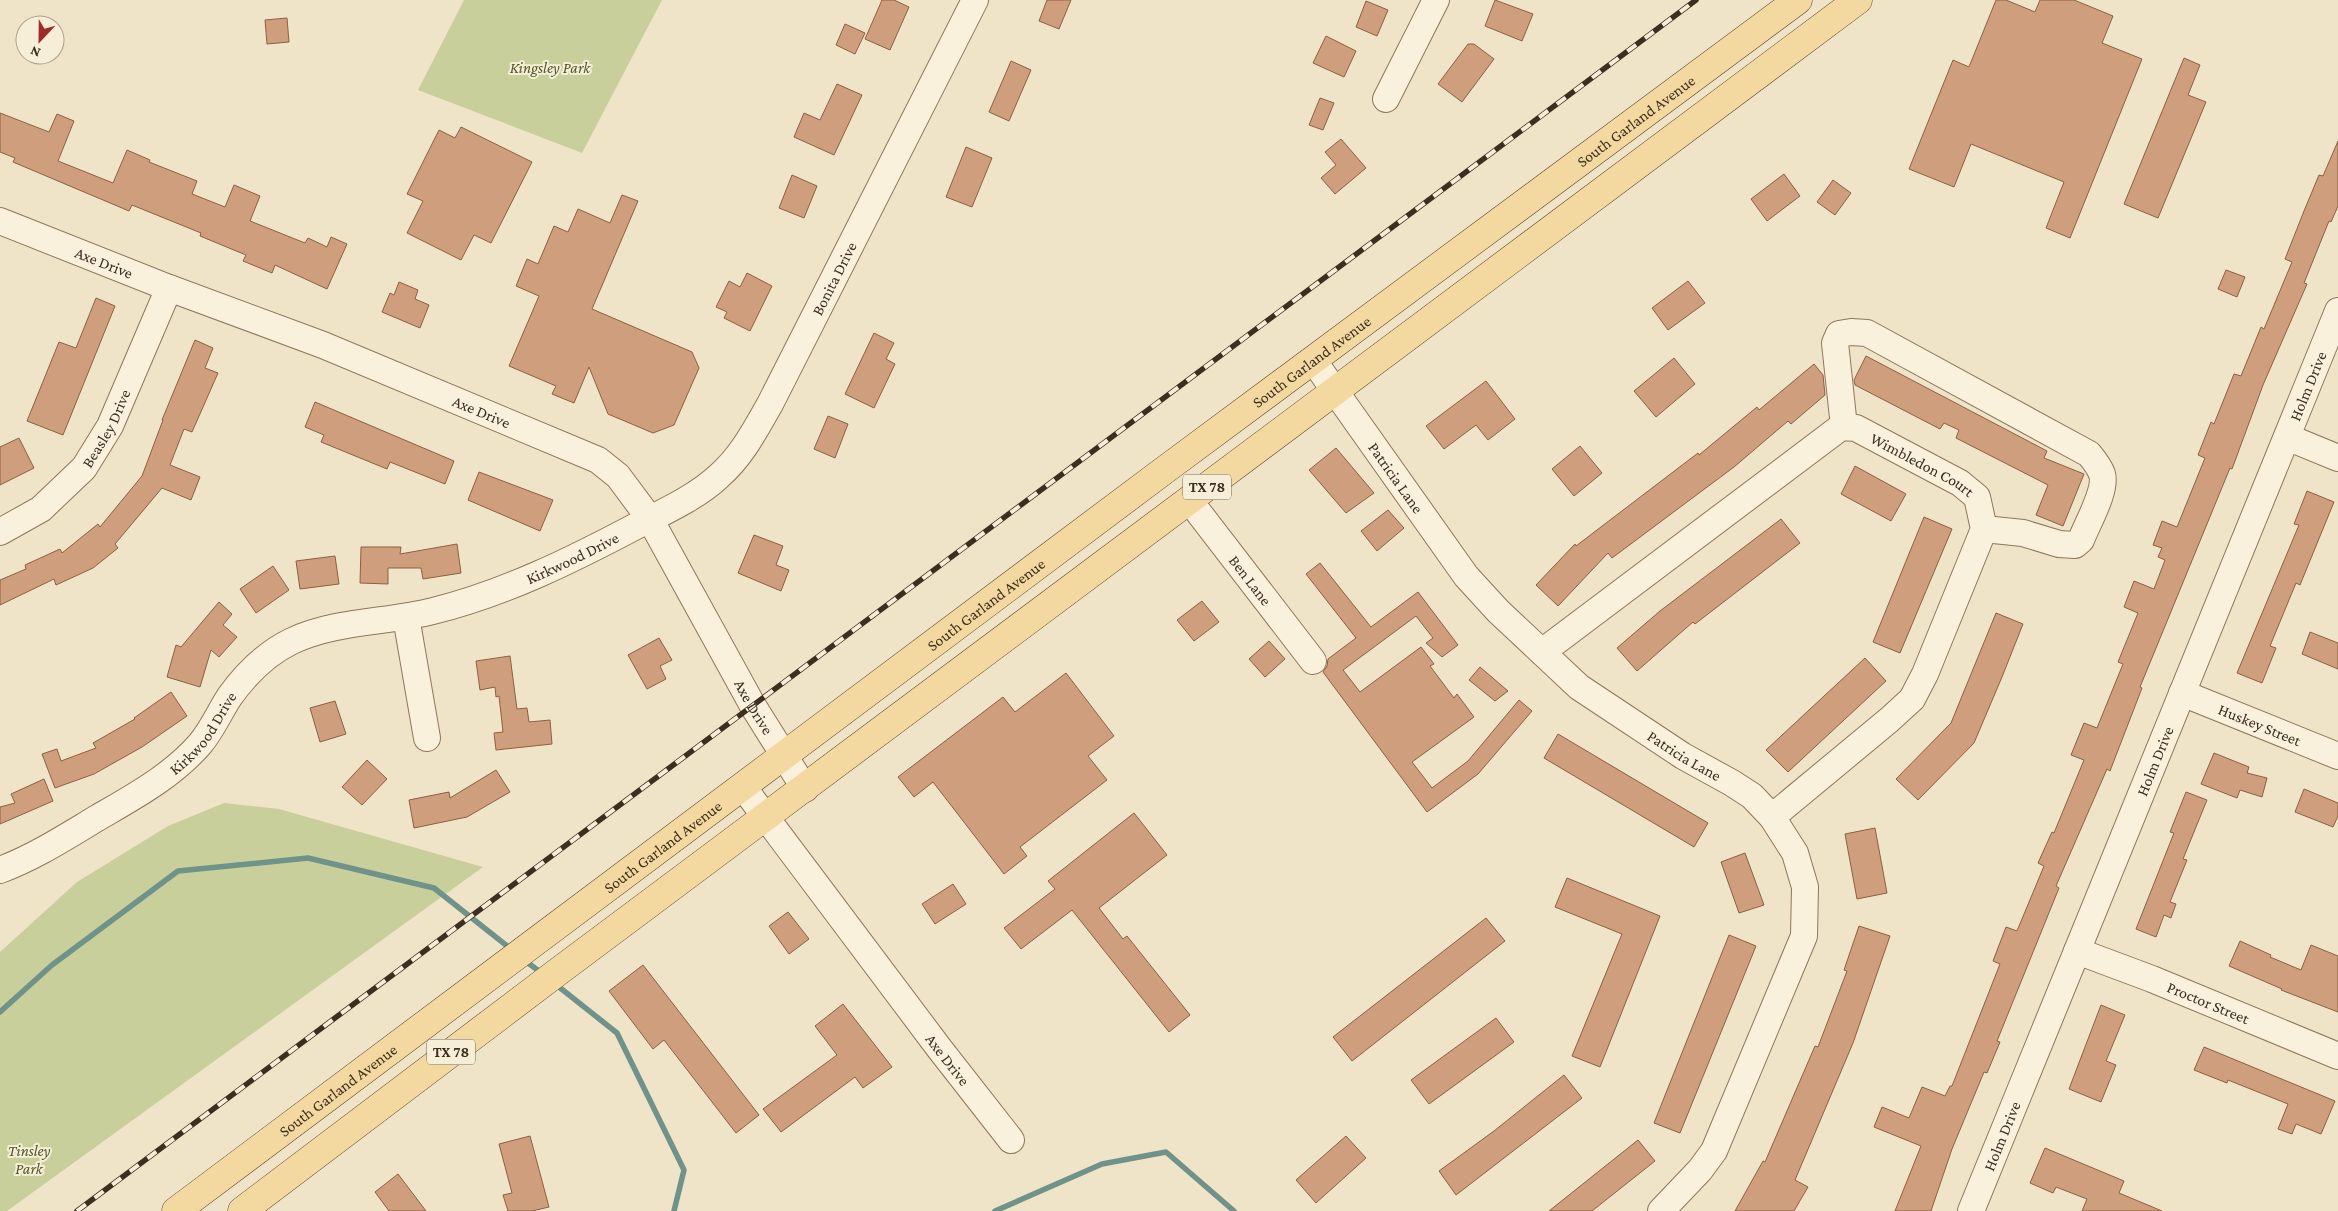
<svg xmlns="http://www.w3.org/2000/svg" width="2338" height="1211" font-family="'Crimson Pro',serif">
	<style>
		.green { fill: #c9cf9b }
		.lines { fill: none; stroke-linecap: round; stroke-linejoin: round }
		.stream { stroke: #6f938a; stroke-width: 5.5 }
		.building { fill: #cf9f7d; stroke: #8d5f41 }
		.minor-casing { stroke: #8d765c; stroke-width: 28 }
		.major-casing { stroke: #5b4430; stroke-width: 29 }
		.minor { stroke: #faf1dc; stroke-width: 26 }
		.major { stroke: #f3d9a0; stroke-width: 28 }
		.rail-casing { stroke: #3d2e20; stroke-width: 5.5 }
		.rail { stroke: #f7eed8; stroke-width: 4; stroke-dasharray: 11; stroke-linecap: butt }
		.labels { text-anchor: middle; dominant-baseline: central; stroke-width: 4; stroke-linejoin: round; paint-order: stroke }
		.shield { fill: #f7eed8; stroke: #756857; stroke-width: 1 }
		.shield-label { font-size: 15px; font-weight: bold; fill: #3d2e20 }
		.park-label { font-size: 16px; font-style: italic; fill: #4d5a26; stroke: #f7eed8 }
		.street-label { font-size: 16px; fill: #3d2e20; stroke: #f7eed8 }
	</style>
	<rect width="100%" height="100%" fill="#f0e4c8"/>
	<g class="green">
		<polygon points="464,0 662,0 582,153 418,90"/>
		<polygon points="224,803 279,809 483,867 7,1211 0,1211 0,952 77,882 168,826"/>
	</g>
	<g class="lines">
		<g class="stream">
			<polyline points="524,960 543,974"/>
			<polyline points="554,983 617,1033 684,1170 674,1211"/>
			<polyline points="0,1012 52,965 178,871 308,858 434,888 511,949"/>
			<polyline points="995,1211 1102,1164 1166,1152 1234,1211"/>
		</g>
	</g>
	<g class="building">
		<polygon points="882,0 894,0 909,7 890,50 865,39"/>
		<polygon points="1047,0 1071,0 1059,29 1039,21"/>
		<polygon points="1495,0 1533,14 1522,41 1485,26"/>
		<polygon points="1996,0 2006,0 2035,12 2040,0 2074,0 2113,16 2102,43 2142,59 2070,238 2046,228 2064,182 1971,144 1954,187 1909,169 1953,60 1969,67"/>
		<polygon points="1366,1 1388,10 1377,36 1356,27"/>
		<polygon points="287,18 289,42 267,44 265,20"/>
		<polygon points="845,24 865,33 855,54 836,45"/>
		<polygon points="1326,36 1356,51 1344,77 1313,63"/>
		<polygon points="1468,44 1474,44 1494,59 1462,102 1438,84"/>
		<polygon points="2184,58 2200,65 2188,95 2206,102 2158,218 2124,204"/>
		<polygon points="1011,61 1031,70 1009,121 989,112"/>
		<polygon points="837,84 862,95 834,155 794,137 804,113 820,120"/>
		<polygon points="1320,98 1334,103 1323,130 1309,125"/>
		<polygon points="0,113 49,132 57,114 74,121 58,161 113,183 127,150 150,160 149,162 197,181 192,194 225,207 234,185 260,196 250,221 305,243 308,238 327,247 331,237 347,244 327,289 275,265 272,273 243,261 246,255 200,236 201,233 132,205 129,211 13,162 15,158 0,152"/>
		<polygon points="461,127 532,162 491,243 474,235 461,260 407,233 423,201 407,194 439,130 455,138"/>
		<polygon points="1341,139 1366,168 1335,194 1321,178 1336,165 1325,152"/>
		<polygon points="2338,141 2338,206 2331,222 2329,221 2304,283 2307,284 2263,385 2232,469 2230,468 2140,687 2142,688 2110,771 2107,769 2056,886 2059,888 1997,1041 2000,1042 1987,1073 1984,1072 1952,1149 1931,1211 1895,1211 1921,1146 1874,1127 1882,1107 1909,1118 1922,1087 1945,1096 1950,1086 1952,1086 2000,964 1993,961 2006,927 2017,931 2044,866 2038,863 2052,832 2054,833 2084,760 2071,755 2084,723 2097,728 2123,664 2118,662 2138,613 2124,607 2134,581 2154,589 2165,560 2158,557 2162,548 2153,545 2162,521 2177,527 2205,458 2198,455 2211,422 2214,424 2234,374 2241,376 2261,327 2264,329 2292,262 2285,259 2304,211 2319,175 2323,176"/>
		<polygon points="966,147 992,158 972,207 946,197"/>
		<polygon points="1784,174 1800,196 1767,221 1751,199"/>
		<polygon points="792,175 817,186 804,218 779,208"/>
		<polygon points="1833,180 1851,193 1835,215 1817,202"/>
		<polygon points="622,195 638,201 592,309 692,352 699,368 674,425 653,433 608,414 589,367 574,403 552,394 556,386 509,366 539,296 516,286 527,259 538,264 554,226 568,232 578,209 610,223"/>
		<polygon points="2226,270 2245,277 2237,297 2218,289"/>
		<polygon points="747,273 772,286 750,331 724,318 727,312 716,307 729,281 740,287"/>
		<polygon points="1688,281 1705,303 1668,330 1652,308"/>
		<polygon points="399,282 418,290 415,299 429,305 420,328 382,312 390,293 394,295"/>
		<polygon points="96,298 115,306 63,435 27,421 59,342 76,348"/>
		<polygon points="874,333 894,343 886,359 895,364 874,408 845,394"/>
		<polygon points="195,340 213,348 205,368 218,373 192,432 184,429 170,465 200,477 191,500 162,488 115,544 118,548 93,568 56,585 54,579 0,605 0,580 26,569 25,565 60,549 62,553 98,524 100,527 142,476 163,420 162,420"/>
		<polygon points="1866,356 2047,451 2044,458 2084,474 2063,526 2036,515 2048,485 1956,438 1959,430 1944,423 1940,429 1855,385 1854,380"/>
		<polygon points="1674,358 1695,384 1656,417 1634,391"/>
		<polygon points="1814,364 1823,375 1825,395 1791,424 1788,421 1734,467 1612,558 1608,553 1558,606 1536,585 1575,544 1576,546 1698,453 1699,455 1757,407 1759,410"/>
		<polygon points="1486,381 1515,419 1488,440 1476,425 1444,449 1426,426"/>
		<polygon points="315,402 454,461 445,484 390,462 387,469 321,442 324,435 305,427"/>
		<polygon points="828,416 848,424 835,458 814,449"/>
		<polygon points="19,438 34,468 0,485 0,447"/>
		<polygon points="1580,446 1602,473 1574,496 1552,469"/>
		<polygon points="1336,448 1374,493 1346,513 1309,470"/>
		<polygon points="1855,466 1906,494 1891,521 1841,494"/>
		<polygon points="479,472 553,500 540,531 468,500"/>
		<polygon points="2307,491 2334,502 2300,585 2296,583 2270,646 2276,648 2262,683 2237,673 2299,525 2294,524"/>
		<polygon points="1388,510 1404,528 1377,551 1361,531"/>
		<polygon points="1924,517 1952,529 1900,653 1873,642"/>
		<polygon points="1781,519 1800,543 1695,624 1693,622 1637,671 1617,648 1660,611"/>
		<polygon points="754,535 783,546 776,565 789,570 781,591 738,573"/>
		<polygon points="457,544 461,573 423,579 421,568 388,568 388,584 360,583 361,547 401,547 400,554"/>
		<polygon points="335,556 339,584 300,589 296,561"/>
		<polygon points="1320,563 1371,627 1418,592 1458,645 1442,657 1426,643 1433,638 1416,616 1343,670 1360,692 1421,647 1434,664 1430,666 1454,698 1457,694 1474,717 1412,762 1432,788 1468,761 1519,700 1532,711 1478,774 1427,812 1323,672 1327,666 1328,659 1356,638 1306,574"/>
		<polygon points="273,566 289,590 256,613 240,589"/>
		<polygon points="1202,601 1219,622 1194,641 1177,620"/>
		<polygon points="219,602 232,614 223,625 237,637 219,657 211,650 200,687 167,677 176,645 181,647"/>
		<polygon points="1996,613 2023,624 2002,677 1974,743 1918,800 1896,779 1951,723"/>
		<polygon points="2310,632 2338,643 2338,669 2302,654"/>
		<polygon points="659,638 672,660 660,666 666,679 647,689 628,655"/>
		<polygon points="1269,641 1285,659 1265,677 1249,659"/>
		<polygon points="510,656 517,709 527,708 529,722 550,720 552,744 496,750 494,733 503,732 499,696 496,697 495,687 480,690 476,661"/>
		<polygon points="1865,658 1886,681 1788,772 1766,750"/>
		<polygon points="1480,667 1508,691 1495,701 1469,680"/>
		<polygon points="1066,673 1114,736 1088,756 1107,780 1020,847 1027,856 1004,874 933,782 914,797 898,777 1003,697 1015,712"/>
		<polygon points="171,692 187,716 142,747 94,774 55,788 42,754 57,749 61,761 96,748 93,743 135,719 134,718"/>
		<polygon points="335,701 346,734 320,742 310,708"/>
		<polygon points="1558,734 1708,823 1694,847 1544,758"/>
		<polygon points="2214,753 2249,767 2247,773 2267,778 2262,797 2240,790 2237,798 2201,784"/>
		<polygon points="367,760 387,779 362,805 342,787"/>
		<polygon points="496,770 510,792 467,817 414,828 409,800 449,792 450,798"/>
		<polygon points="44,779 53,801 0,824 0,807 15,803 11,794"/>
		<polygon points="2304,789 2338,803 2338,816 2333,827 2295,812"/>
		<polygon points="2186,792 2207,800 2183,859 2187,860 2170,902 2176,904 2171,918 2164,915 2156,937 2136,929 2174,833 2170,832"/>
		<polygon points="1134,813 1167,855 1099,908 1123,939 1127,936 1190,1015 1169,1032 1072,910 1021,949 1004,928 1055,889 1048,881"/>
		<polygon points="1875,828 1887,893 1857,899 1845,834"/>
		<polygon points="1745,853 1764,905 1739,913 1721,862"/>
		<polygon points="1567,878 1660,916 1600,1067 1572,1056 1622,934 1555,907"/>
		<polygon points="953,884 966,904 935,924 922,904"/>
		<polygon points="788,912 809,939 789,954 769,926"/>
		<polygon points="1486,918 1505,941 1352,1061 1333,1037"/>
		<polygon points="1859,926 1890,936 1853,1043 1795,1180 1808,1187 1794,1211 1735,1211 1763,1161 1765,1162 1815,1046 1818,1047 1847,971 1844,970"/>
		<polygon points="1729,935 1756,946 1680,1133 1654,1123"/>
		<polygon points="2240,941 2271,955 2270,957 2301,970 2311,945 2338,956 2338,1012 2281,990 2282,989 2229,966"/>
		<polygon points="643,965 759,1115 736,1133 664,1040 653,1049 609,991"/>
		<polygon points="843,1004 892,1067 863,1088 855,1077 781,1132 763,1109 837,1055 815,1026"/>
		<polygon points="2101,1005 2125,1015 2106,1061 2116,1065 2101,1102 2069,1089"/>
		<polygon points="1496,1018 1514,1042 1429,1104 1411,1080"/>
		<polygon points="2204,1047 2335,1101 2321,1134 2296,1124 2292,1134 2278,1129 2288,1104 2228,1080 2227,1083 2194,1070"/>
		<polygon points="1564,1075 1582,1098 1456,1195 1439,1171 1494,1131"/>
		<polygon points="530,1136 549,1207 532,1211 508,1211 503,1195 512,1193 499,1144"/>
		<polygon points="1346,1136 1366,1158 1316,1203 1296,1180"/>
		<polygon points="1638,1140 1655,1161 1592,1211 1549,1211"/>
		<polygon points="2045,1148 2124,1181 2119,1193 2162,1211 2082,1211 2087,1199 2056,1187 2053,1193 2030,1183"/>
		<polygon points="398,1174 426,1211 389,1211 375,1192"/>
	</g>
	<g class="lines">
		<g class="minor-casing">
			<g id="minor">
				<polyline points="1386,99 1436,0"/>
				<path id="s1" d="M0 221 169 288 323 345 598 460 618 476 650 519 753 706 805 789"/>
				<path id="s2" d="M1313 360 1466 576 1498 611 1579 687 1683 756 1732 783 1752 796 1772 817 1795 853 1805 887 1804 936 1714 1151 1700 1170 1661 1211"/>
				<path d="M1844 427 1835 343 1839 334 1851 332 1867 333 2089 454C2094 460 2099 466 2102 474 2107 490 2087 524 2081 540L2075 545 2059 544 2023 533 1984 529"/>
				<polyline points="2287,437 2338,458"/>
				<path id="s3" d="M1189 500 1313 661"/>
				<path id="s4" d="M0 532 41 509 84 468 110 426 169 288"/>
				<polyline points="406,617 427,738"/>
				<path id="s5" d="M1542 652 1841 427 1856 428 1960 483 1977 497 1984 529 1925 674 1912 699 1889 720 1772 817"/>
				<path id="s6" d="M2182 693 2338 756"/>
				<path id="s7" d="M743 787 939 1048 1011 1140"/>
				<path id="s8" d="M0 870C35 857 67 836 99 817 135 796 172 776 200 744 212 730 220 711 230 696 246 674 267 653 292 641 337 620 386 623 433 611 506 593 574 559 640 524 666 511 698 496 719 476 742 456 755 430 770 404L975 0"/>
				<path id="s9" d="M2077 951 2152 979 2338 1056"/>
				<path id="s10" d="M1971 1211 2338 311"/>
			</g>
		</g>
		<g class="major-casing">
			<g id="major">
				<path id="s11" d="M176 1211 1166 469 1798 0"/>
				<polyline points="242,1211 555,974 1858,0"/>
			</g>
		</g>
		<use href="#minor" class="minor"/>
		<use href="#major" class="major"/>
		<g class="rail-casing">
			<polyline id="rail" points="77,1211 1696,0"/>
		</g>
		<use href="#rail" class="rail"/>
	</g>
	<g class="labels">
		<g class="shield">
			<rect x="1183" y="474.5" width="48" height="25" rx="4"/>
			<rect x="427" y="1039.5" width="48" height="25" rx="4"/>
		</g>
		<g class="shield-label">
			<text x="1207" y="487">TX 78</text>
			<text x="451" y="1052">TX 78</text>
		</g>
		<g class="park-label">
			<text x="550" y="67">Kingsley Park</text>
			<text x="29" y="1150">Tinsley<tspan x="29" dy="18">Park</tspan></text>
		</g>
		<g class="street-label">
			<text stroke="none"><textPath href="#s11" startOffset="1822">South Garland Avenue</textPath></text>
			<text stroke="none"><textPath href="#s1" startOffset="112">Axe Drive</textPath></text>
			<text stroke="none"><textPath href="#s8" startOffset="1070">Bonita Drive</textPath></text>
			<text stroke="none"><textPath href="#s11" startOffset="1418">South Garland Avenue</textPath></text>
			<text stroke="none"><textPath href="#s10" startOffset="891">Holm Drive</textPath></text>
			<text stroke="none"><textPath href="#s1" startOffset="518">Axe Drive</textPath></text>
			<text stroke="none"><textPath href="#s4" startOffset="152">Beasley Drive</textPath></text>
			<text stroke="none"><textPath href="#s5" startOffset="465">Wimbledon Court</textPath></text>
			<text stroke="none"><textPath href="#s2" startOffset="144">Patricia Lane</textPath></text>
			<text stroke="none"><textPath href="#s8" startOffset="672">Kirkwood Drive</textPath></text>
			<text stroke="none"><textPath href="#s3" startOffset="101">Ben Lane</textPath></text>
			<text stroke="none"><textPath href="#s11" startOffset="1012">South Garland Avenue</textPath></text>
			<text stroke="none"><textPath href="#s1" startOffset="938">Axe Drive</textPath></text>
			<text stroke="none"><textPath href="#s6" startOffset="84">Huskey Street</textPath></text>
			<text stroke="none"><textPath href="#s8" startOffset="248">Kirkwood Drive</textPath></text>
			<text stroke="none"><textPath href="#s2" startOffset="549">Patricia Lane</textPath></text>
			<text stroke="none"><textPath href="#s10" startOffset="486">Holm Drive</textPath></text>
			<text stroke="none"><textPath href="#s11" startOffset="608">South Garland Avenue</textPath></text>
			<text stroke="none"><textPath href="#s9" startOffset="141">Proctor Street</textPath></text>
			<text stroke="none"><textPath href="#s7" startOffset="341">Axe Drive</textPath></text>
			<text stroke="none"><textPath href="#s11" startOffset="202">South Garland Avenue</textPath></text>
			<text stroke="none"><textPath href="#s10" startOffset="81">Holm Drive</textPath></text>
		</g>
	</g>
	<g transform="translate(40 40) rotate(202)"><circle r="24" fill="#f7eed8" stroke="#ada18e"/>
	<path d="M0-4L9 19L0 12L-9 19Z" fill="#9e2a2b"/>
	<text y="-8" font-size="14" font-weight="bold" text-anchor="middle" fill="#3d2e20">N</text>
	</g>
</svg>
